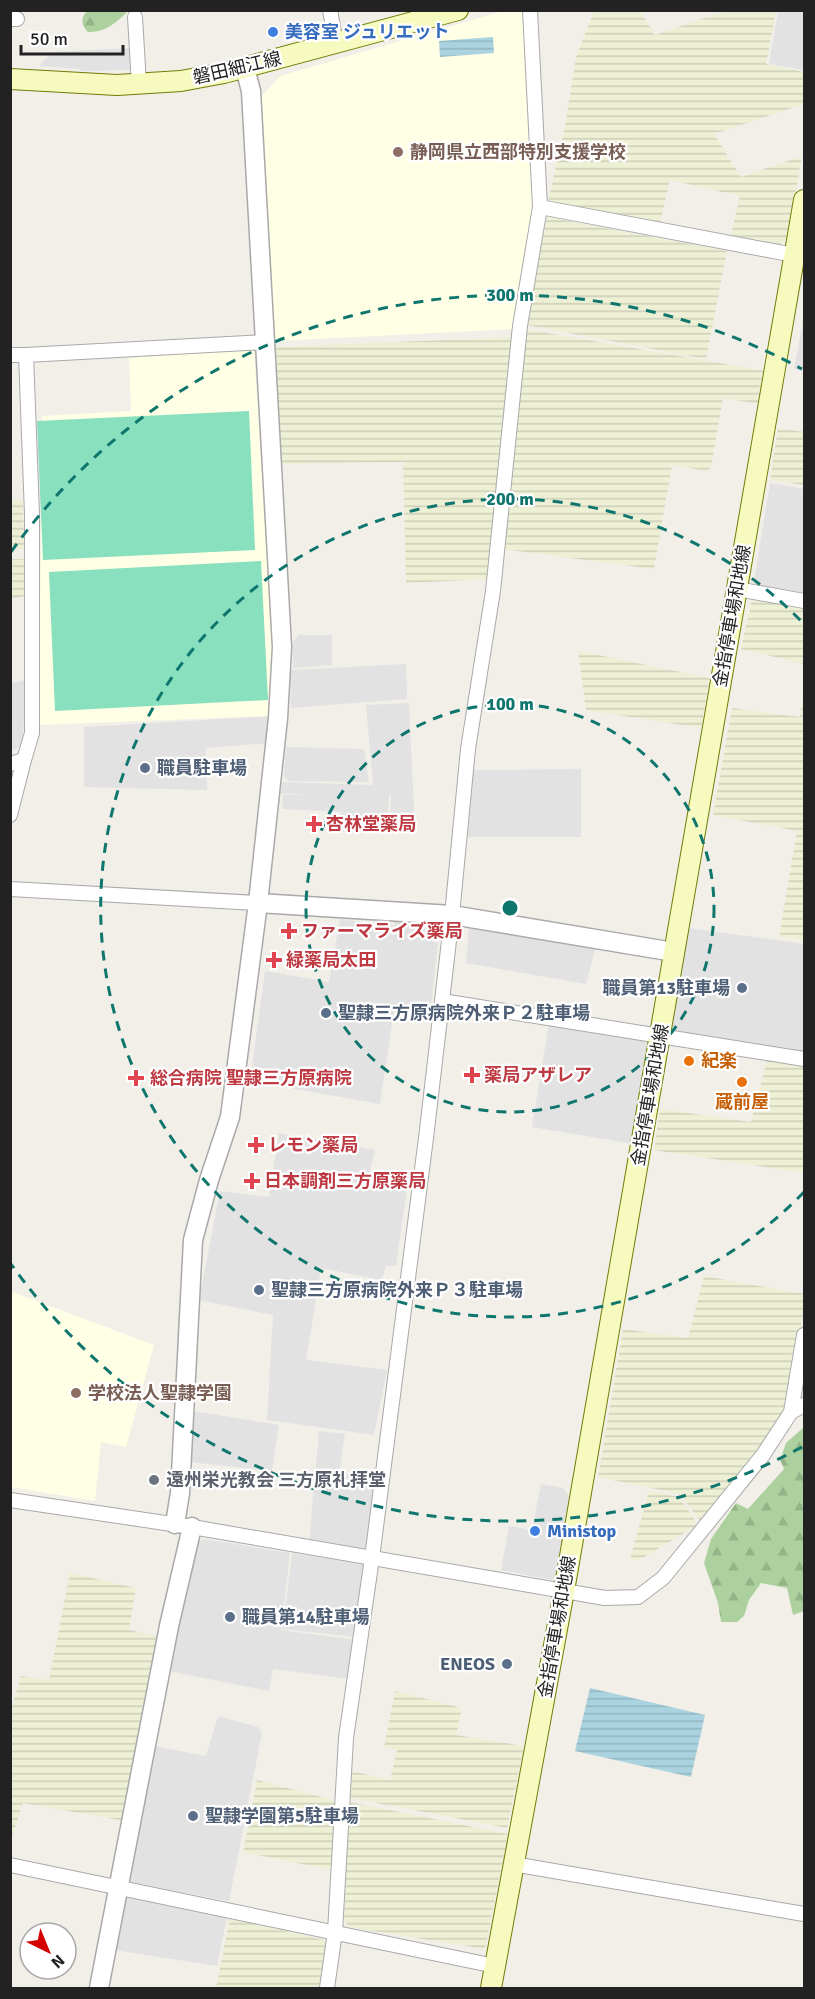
<svg xmlns="http://www.w3.org/2000/svg" width="815" height="1999" font-family="Signika,'Noto Sans JP',sans-serif">
	<style>
		.education { fill: #ffffe5 }
		.farmland { fill: url(#farmland-rules) }
		.forest { fill: url(#forest-firs) }
		.pitch { fill: #88e0be }
		.parking { fill: #e2e2e2 }
		.water { fill: url(#water-rules) }
		.lines { fill: none; stroke-linecap: round; stroke-linejoin: round }
		.minor-casing { stroke: #a9a9a9; stroke-width: 16 }
		.tertiary-casing { stroke: #a9a9a9; stroke-width: 21 }
		.secondary-casing { stroke: #707d05; stroke-width: 22 }
		.minor { stroke: #fff; stroke-width: 14 }
		.tertiary { stroke: #fff; stroke-width: 18 }
		.secondary { stroke: #f7fabf; stroke-width: 20 }
		.ring { fill: none; stroke: #0f766e; stroke-width: 3; stroke-dasharray: 10 8 }
		.shop-dot { fill: #3f7fe0; stroke: #fff; stroke-width: 2 }
		.education-dot { fill: #8d6e63; stroke: #fff; stroke-width: 2 }
		.service-dot { fill: #5c6f8a; stroke: #fff; stroke-width: 2 }
		.health-dot { fill: #e0444e; stroke: #fff; stroke-width: 2 }
		.food-dot { fill: #e8710a; stroke: #fff; stroke-width: 2 }
		.worship-dot { fill: #6b7280; stroke: #fff; stroke-width: 2 }
		.labels { text-anchor: middle; dominant-baseline: central; stroke-width: 4.5; stroke-linejoin: round; paint-order: stroke }
		.shop-label { font-size: 18px; font-weight: bold; fill: #366cbe; stroke: #fff; text-anchor: start }
		.street-label { font-size: 18px; fill: #222; stroke: #fff }
		.education-label { font-size: 18px; font-weight: bold; fill: #785e54; stroke: #fff; text-anchor: start }
		.service-label { font-size: 18px; font-weight: bold; fill: #4e5e75; stroke: #fff; text-anchor: start }
		.health-label { font-size: 18px; font-weight: bold; fill: #be3a42; stroke: #fff; text-anchor: start }
		.food-label { font-size: 18px; font-weight: bold; fill: #c56008; stroke: #fff; text-anchor: start }
		.worship-label { font-size: 18px; font-weight: bold; fill: #5b616d; stroke: #fff; text-anchor: start }
		.centre { fill: #0f766e; stroke: #fff; stroke-width: 3 }
		.ring-label { font-size: 18px; text-anchor: middle; font-weight: bold; fill: #0f766e; stroke: #fff; stroke-width: 4.5; stroke-linejoin: round; paint-order: stroke }
	</style>
	<defs>
		<pattern id="farmland-rules" width="6" height="5" patternUnits="userSpaceOnUse" patternTransform="scale(1.5)"><rect width="6" height="5" fill="#eef0d5"/><path d="M0 2.5h6" fill="none" stroke="#ccceb7"/></pattern>
		<pattern id="forest-firs" width="22" height="20" patternUnits="userSpaceOnUse" patternTransform="scale(1.5)"><rect width="22" height="20" fill="#add19e"/><path d="M5 1l3.5 6h-7zM16 11l3.5 6h-7z" fill="#95b388"/></pattern>
		<pattern id="water-rules" width="6" height="5" patternUnits="userSpaceOnUse" patternTransform="scale(1.5)"><rect width="6" height="5" fill="#aad3df"/><path d="M0 2.5h6" fill="none" stroke="#92b5bf"/></pattern>
	</defs>
	<rect width="100%" height="100%" fill="#f2efe9"/>
	<g class="education">
		<polygon points="503,11 525,11 535,208 515,329 274,341 262,96 280,76"/>
		<polygon points="254,348 273,654 269,716 39,725 42,416 131,411 129,358"/>
		<polygon points="10,1291 154,1345 126,1447 101,1442 95,1501 11,1487"/>
	</g>
	<g class="farmland">
		<polygon points="594,11 640,11 655,35 725,11 776,11 766,64 804,72 804,104 714,134 741,177 802,156 788,238 779,244 731,235 740,196 670,180 660,223 548,202 565,126 576,57"/>
		<polygon points="547,217 727,251 706,359 526,325"/>
		<polygon points="525,329 765,371 760,404 723,398 711,468 706,471 672,465 654,569 502,549"/>
		<polygon points="513,337 489,579 406,583 403,462 279,464 276,347"/>
		<polygon points="778,428 804,432 804,485 770,480"/>
		<polygon points="11,500 23,501 24,549 11,549"/>
		<polygon points="11,559 24,559 25,596 11,599"/>
		<polygon points="752,599 804,607 804,664 741,649"/>
		<polygon points="578,651 710,678 701,728 586,710"/>
		<polygon points="804,694 804,940 779,937 797,831 713,815 732,708 800,717"/>
		<polygon points="767,1060 804,1067 804,1173 654,1150 660,1109 751,1122"/>
		<polygon points="704,1276 804,1294 804,1309 785,1408 766,1441 700,1521 680,1494 598,1477 623,1329 688,1338"/>
		<polygon points="649,1491 679,1497 698,1525 639,1560 630,1559"/>
		<polygon points="70,1573 136,1588 129,1630 160,1637 125,1821 23,1803 11,1840 11,1710 21,1676 49,1680"/>
		<polygon points="395,1691 462,1708 456,1735 524,1746 507,1828 351,1798 352,1771 390,1780 397,1750 384,1747"/>
		<polygon points="257,1780 337,1801 332,1870 243,1852"/>
		<polygon points="350,1802 508,1834 485,1949 349,1927 344,1920"/>
		<polygon points="230,1918 328,1941 319,1988 216,1988"/>
	</g>
	<g class="forest">
		<path d="M88 10H128V11C117 22 105 33 88 32 81 25 80 18 88 10Z"/>
		<polygon points="804,1427 804,1611 793,1615 787,1588 761,1583 749,1600 744,1616 737,1622 721,1622 718,1603 704,1563 711,1539 736,1503 748,1509 784,1469 780,1460 786,1443"/>
	</g>
	<g class="pitch">
		<polygon points="249,411 255,550 43,560 37,421"/>
		<polygon points="261,561 268,700 55,711 49,572"/>
	</g>
	<g class="parking">
		<polygon points="778,11 804,11 804,70 769,64"/>
		<polygon points="130,48 131,70 80,71 80,69 39,66 52,52"/>
		<polygon points="804,316 804,371 794,369"/>
		<polygon points="770,483 804,489 804,594 753,587"/>
		<polygon points="299,635 332,635 332,665 293,668 293,642"/>
		<polygon points="406,664 407,699 291,708 290,670"/>
		<polygon points="27,680 22,747 11,750 11,683"/>
		<polygon points="409,703 415,830 390,832 391,795 389,795 387,832 340,832 341,812 282,809 283,795 316,794 281,794 282,782 373,785 366,705"/>
		<polygon points="274,716 269,743 206,748 207,790 84,787 84,727"/>
		<polygon points="286,747 364,749 369,782 288,781 284,776"/>
		<polygon points="581,769 581,837 468,837 471,770"/>
		<polygon points="340,919 393,926 397,919 431,923 429,940 438,942 430,1016 394,1010 380,1104 250,1081 265,971 329,982"/>
		<polygon points="469,926 595,949 586,984 466,963"/>
		<polygon points="689,928 804,944 804,1052 671,1032"/>
		<polygon points="549,1024 652,1041 634,1144 532,1127"/>
		<polygon points="279,1133 375,1150 367,1183 407,1189 396,1266 386,1266 382,1280 321,1268 306,1360 387,1370 374,1435 267,1420 273,1315 199,1300 220,1191 269,1197"/>
		<polygon points="193,1411 279,1425 272,1471 189,1462"/>
		<polygon points="319,1431 345,1434 339,1473 376,1479 366,1547 361,1550 309,1542"/>
		<polygon points="541,1484 563,1488 569,1496 556,1576 552,1580 501,1570 509,1526 532,1530"/>
		<polygon points="204,1539 290,1553 281,1630 356,1640 350,1679 273,1669 269,1691 169,1671 180,1605 187,1593 197,1542"/>
		<polygon points="292,1553 366,1565 355,1637 283,1629"/>
		<polygon points="218,1716 258,1727 262,1733 229,1901 132,1883 128,1876 154,1746 206,1756"/>
		<polygon points="125,1894 227,1917 217,1966 114,1950"/>
	</g>
	<g class="water">
		<polygon points="493,37 494,53 440,57 439,41"/>
		<polygon points="590,1688 705,1715 691,1777 575,1751"/>
	</g>
	<g class="lines">
		<g class="minor-casing">
			<g id="minor">
				<polyline points="330,10 336,44"/>
				<polyline points="135,17 139,84"/>
				<polyline points="10,19 17,19"/>
				<polyline points="540,207 794,255"/>
				<polyline points="10,355 26,355"/>
				<polyline points="737,589 804,601"/>
				<polyline points="24,760 32,733 32,514 26,355 266,342"/>
				<polyline points="10,764 24,760 10,815"/>
				<polyline points="10,889 258,903"/>
				<polyline points="442,1001 804,1059"/>
				<polyline points="791,1412 804,1405"/>
				<polyline points="10,1500 192,1527 605,1598 638,1597 663,1578 763,1455 791,1412 804,1335"/>
				<polyline points="513,1864 804,1914"/>
				<polyline points="10,1865 495,1966"/>
				<polyline points="327,1988 335,1932 346,1738 372,1558 426,1138 452,915 468,749 493,591 520,326 540,207 530,10"/>
			</g>
		</g>
		<g class="tertiary-casing">
			<g id="tertiary">
				<polyline points="258,903 452,915 674,952"/>
				<polyline points="175,1524 180,1493 193,1240 209,1180 230,1117 258,903 278,718 282,647 251,91 245,68"/>
				<polyline points="99,1988 169,1626 192,1527"/>
			</g>
		</g>
		<g class="secondary-casing">
			<g id="secondary">
				<polyline points="10,79 117,85 181,81 224,73 458,10"/>
				<polyline points="491,1988 564,1591 804,200"/>
			</g>
		</g>
		<use href="#minor" class="minor"/>
		<use href="#tertiary" class="tertiary"/>
		<use href="#secondary" class="secondary"/>
	</g>
	<g class="ring">
		<circle cx="510" cy="908" r="204"/>
		<path d="M804 1192A409 409 0 1 1 804 624"/>
		<path d="M802 1447A613 613 0 0 1 11 1264M11 552A613 613 0 0 1 802 369"/>
	</g>
	<g class="shop-dot">
		<circle cx="273" cy="32" r="6"/>
		<circle cx="535" cy="1531" r="6"/>
	</g>
	<g class="education-dot">
		<circle cx="398" cy="152" r="6"/>
		<circle cx="76" cy="1393" r="6"/>
	</g>
	<g class="service-dot">
		<circle cx="145" cy="768" r="6"/>
		<circle cx="742" cy="988" r="6"/>
		<circle cx="326" cy="1013" r="6"/>
		<circle cx="259" cy="1290" r="6"/>
		<circle cx="230" cy="1617" r="6"/>
		<circle cx="507" cy="1664" r="6"/>
		<circle cx="193" cy="1816" r="6"/>
	</g>
	<g class="health-dot">
		<path d="M311 815h6v6h6v6h-6v6h-6v-6h-6v-6h6z"/>
		<path d="M286 922h6v6h6v6h-6v6h-6v-6h-6v-6h6z"/>
		<path d="M271 951h6v6h6v6h-6v6h-6v-6h-6v-6h6z"/>
		<path d="M469 1066h6v6h6v6h-6v6h-6v-6h-6v-6h6z"/>
		<path d="M133 1069h6v6h6v6h-6v6h-6v-6h-6v-6h6z"/>
		<path d="M253 1136h6v6h6v6h-6v6h-6v-6h-6v-6h6z"/>
		<path d="M249 1172h6v6h6v6h-6v6h-6v-6h-6v-6h6z"/>
	</g>
	<g class="food-dot">
		<circle cx="689" cy="1061" r="6"/>
		<circle cx="742" cy="1082" r="6"/>
	</g>
	<circle class="worship-dot" cx="154" cy="1480" r="6"/>
	<g class="labels">
		<g class="shop-label">
			<text x="285" y="32">美容室 ジュリエット</text>
			<text x="547" y="1531">Ministop</text>
		</g>
		<g class="street-label">
			<text transform="translate(237 68) rotate(-13)">磐田細江線</text>
			<text transform="translate(732 616) rotate(-80)">金指停車場和地線</text>
			<text transform="translate(650 1095) rotate(-80)">金指停車場和地線</text>
			<text transform="translate(557 1627) rotate(-80)">金指停車場和地線</text>
		</g>
		<g class="education-label">
			<text x="410" y="152">静岡県立西部特別支援学校</text>
			<text x="88" y="1393">学校法人聖隷学園</text>
		</g>
		<g class="service-label">
			<text x="157" y="768">職員駐車場</text>
			<text x="730" y="988" text-anchor="end">職員第13駐車場</text>
			<text x="338" y="1013">聖隷三方原病院外来Ｐ２駐車場</text>
			<text x="271" y="1290">聖隷三方原病院外来Ｐ３駐車場</text>
			<text x="242" y="1617">職員第14駐車場</text>
			<text x="495" y="1664" text-anchor="end">ENEOS</text>
			<text x="205" y="1816">聖隷学園第5駐車場</text>
		</g>
		<g class="health-label">
			<text x="326" y="824">杏林堂薬局</text>
			<text x="301" y="931">ファーマライズ薬局</text>
			<text x="286" y="960">緑薬局太田</text>
			<text x="484" y="1075">薬局アザレア</text>
			<text x="150" y="1078">総合病院 聖隷三方原病院</text>
			<text x="268" y="1145">レモン薬局</text>
			<text x="264" y="1181">日本調剤三方原薬局</text>
		</g>
		<g class="food-label">
			<text x="701" y="1061">紀楽</text>
			<text x="742" y="1102" text-anchor="middle">蔵前屋</text>
		</g>
		<g class="worship-label">
			<text x="166" y="1480">遠州栄光教会 三方原礼拝堂</text>
		</g>
	</g>
	<circle cx="510" cy="908" r="9" class="centre"/>
	<g class="ring-label">
		<text x="510" y="301">300 m</text>
		<text x="510" y="505">200 m</text>
		<text x="510" y="710">100 m</text>
	</g>
	<rect width="815" height="1999" fill="none" stroke="#222222" stroke-width="24"/>
	<g transform="translate(48 1951) rotate(137)"><circle r="28" fill="#ffffff" stroke="#a7a7a7" stroke-width="1.5"/>
	<path d="M0-4.5L10 22L0 15L-10 22Z" fill="#d40000"/>
	<text y="-9" font-size="16" font-weight="bold" text-anchor="middle" fill="#222222">N</text>
	</g>
	<path d="M21 45v9h102v-9" fill="none" stroke="#222222" stroke-width="3"/>
	<text x="30" y="45" font-size="18" fill="#222222" stroke="#ffffff" stroke-width="4.5" paint-order="stroke">50 m</text>
</svg>
